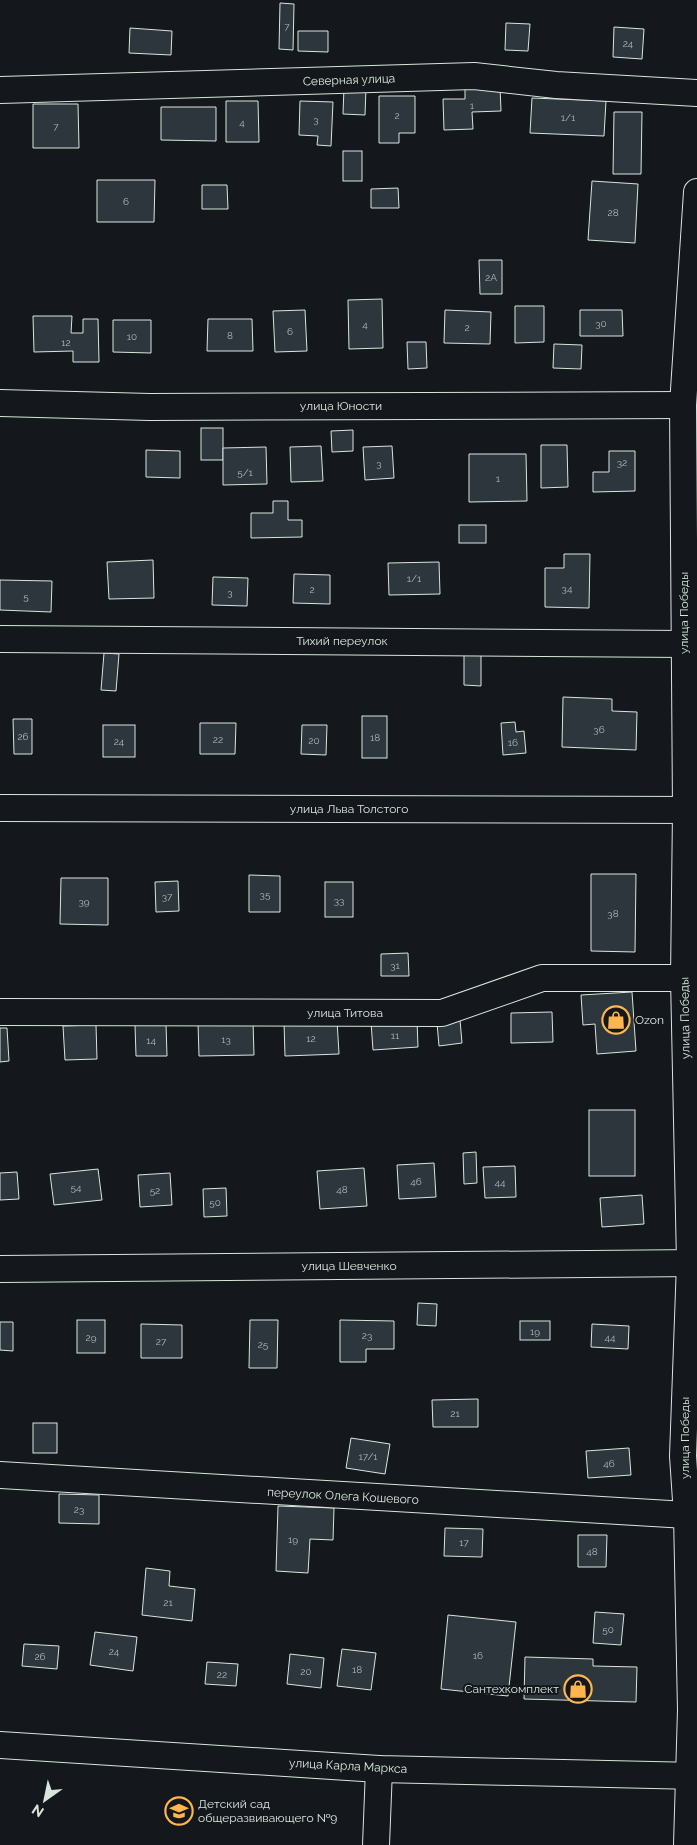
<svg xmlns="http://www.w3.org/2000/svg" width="697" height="1845" font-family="Raleway,sans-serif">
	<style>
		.building { fill: #2c363c; stroke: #d8e6dc }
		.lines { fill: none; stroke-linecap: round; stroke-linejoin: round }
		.minor-casing { stroke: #d8e6dc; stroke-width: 28 }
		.minor { stroke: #14181c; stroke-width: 26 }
		.labels { text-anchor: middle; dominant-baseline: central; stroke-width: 4; stroke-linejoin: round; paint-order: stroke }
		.number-label { font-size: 10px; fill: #adbab4 }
		.street-label { font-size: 12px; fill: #d8e6dc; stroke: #14181c }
		.poi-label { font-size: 12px; fill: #d8e6dc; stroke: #14181c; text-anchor: start }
	</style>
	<rect width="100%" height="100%" fill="#14181c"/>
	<g class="building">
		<polygon points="280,3 294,4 293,50 279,49"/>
		<polygon points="506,23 530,24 528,51 505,50"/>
		<polygon points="614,27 644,29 642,59 613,57"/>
		<polygon points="130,28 172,31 171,55 129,53"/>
		<polygon points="298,31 328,31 328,52 298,51"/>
		<polygon points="344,87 366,88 365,115 343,114"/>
		<polygon points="500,87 501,111 472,112 473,129 444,130 443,99 465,99 465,88"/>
		<polygon points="379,96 415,96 415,133 399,133 399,143 379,143"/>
		<polygon points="532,98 606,101 604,136 530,133"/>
		<polygon points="226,101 258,101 259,142 226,142"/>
		<polygon points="300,101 333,102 331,146 317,145 318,136 299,135"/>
		<polygon points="33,104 78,104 79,148 33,148"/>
		<polygon points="161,107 216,107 216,141 161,140"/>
		<polygon points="614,112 642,112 641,174 613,174"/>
		<rect x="343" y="151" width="19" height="30"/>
		<polygon points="97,180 155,180 154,222 97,222"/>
		<polygon points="592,181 638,184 635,243 588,240"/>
		<polygon points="202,185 227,185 228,209 202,209"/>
		<polygon points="398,188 399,208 371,208 371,189"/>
		<polygon points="479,260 502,260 502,294 480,294"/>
		<polygon points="382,299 383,348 349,349 348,300"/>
		<polygon points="515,306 544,306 544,342 515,343"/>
		<polygon points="305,310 307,351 275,352 273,311"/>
		<polygon points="445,310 491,312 490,344 444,343"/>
		<polygon points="580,310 622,310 623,336 580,336"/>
		<polygon points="33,316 72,316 71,333 83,333 83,319 98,319 99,362 73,362 73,351 34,352"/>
		<polygon points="208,319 252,319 253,351 207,351"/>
		<polygon points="113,320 151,320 151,353 113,352"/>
		<polygon points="407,342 426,342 427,368 408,369"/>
		<polygon points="554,344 582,345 581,369 553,368"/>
		<rect x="201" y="428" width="22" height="32"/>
		<polygon points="353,430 353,451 332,452 331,431"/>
		<polygon points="541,445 567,445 568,487 541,488"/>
		<polygon points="321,446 323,481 291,482 290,447"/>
		<polygon points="392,446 394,478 365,480 363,447"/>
		<polygon points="266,447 267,484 223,485 223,448"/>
		<polygon points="146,450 180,451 180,478 146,477"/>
		<polygon points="609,451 635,451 635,491 593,492 593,472 609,472"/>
		<polygon points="469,454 526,454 527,501 469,502"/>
		<polygon points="273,501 288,501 288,520 302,520 302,537 251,538 251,513 273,513"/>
		<rect x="459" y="525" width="27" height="18"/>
		<polygon points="564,554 590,554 589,608 545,607 545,568 564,568"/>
		<polygon points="153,560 154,598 109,599 107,562"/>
		<polygon points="439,562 440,594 389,595 388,563"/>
		<polygon points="294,574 330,575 330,604 293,603"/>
		<polygon points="213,577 248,578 247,606 212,605"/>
		<polygon points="0,580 52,581 51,612 0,610"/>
		<polygon points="104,653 119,654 116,691 101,690"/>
		<polygon points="464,655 481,655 481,686 464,685"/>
		<polygon points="563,697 612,699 612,711 637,712 636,750 562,747"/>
		<rect x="362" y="716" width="25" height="42"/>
		<polygon points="13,719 32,719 32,754 14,754"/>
		<polygon points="515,722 516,732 524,731 526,753 503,755 501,723"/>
		<polygon points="200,723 236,723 235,754 200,754"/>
		<rect x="103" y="725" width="32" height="32"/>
		<polygon points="302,725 327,725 326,755 301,754"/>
		<polygon points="591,874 636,874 635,952 591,951"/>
		<polygon points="249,875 280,876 280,912 249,912"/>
		<polygon points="61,878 108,878 108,925 60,924"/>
		<polygon points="178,881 179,911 156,912 155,882"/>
		<rect x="325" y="882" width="28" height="35"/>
		<polygon points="408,953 409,976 381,976 381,954"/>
		<polygon points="632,992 636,1051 597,1054 595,1024 583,1025 581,995"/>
		<polygon points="552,1012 553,1042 511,1043 511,1013"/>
		<polygon points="337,1020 339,1054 285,1056 284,1022"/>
		<polygon points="417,1020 418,1047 373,1050 371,1022"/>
		<polygon points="460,1020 462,1043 439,1046 437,1023"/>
		<polygon points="253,1021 254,1055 199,1056 198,1023"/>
		<polygon points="166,1024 167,1056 136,1056 135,1025"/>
		<polygon points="96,1025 97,1059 65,1060 63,1026"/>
		<polygon points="0,1028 7,1028 9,1061 0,1062"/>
		<rect x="589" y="1110" width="46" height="66"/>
		<polygon points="476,1152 477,1183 464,1184 463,1153"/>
		<polygon points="434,1163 436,1197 399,1199 397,1165"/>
		<polygon points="515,1166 516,1197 485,1198 483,1167"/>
		<polygon points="364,1168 367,1206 320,1209 317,1171"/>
		<polygon points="98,1169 102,1200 54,1205 50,1174"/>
		<polygon points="17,1172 19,1199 0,1200 0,1173"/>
		<polygon points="170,1173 172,1205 140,1207 138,1175"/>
		<polygon points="226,1188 227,1216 204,1217 203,1189"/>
		<polygon points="642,1195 644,1224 602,1227 600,1198"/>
		<polygon points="418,1303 437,1304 436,1326 417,1325"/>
		<rect x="77" y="1320" width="28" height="33"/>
		<polygon points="250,1320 278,1320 277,1368 249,1368"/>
		<polygon points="340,1320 394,1321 394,1349 366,1349 366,1362 340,1362"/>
		<rect x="520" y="1321" width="30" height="19"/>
		<polygon points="0,1322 13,1322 13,1351 0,1350"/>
		<polygon points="141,1324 182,1325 182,1358 141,1358"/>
		<polygon points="592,1324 629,1326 628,1349 591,1347"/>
		<polygon points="478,1399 478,1427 433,1427 432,1400"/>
		<rect x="33" y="1423" width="24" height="30"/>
		<polygon points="351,1438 390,1444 385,1474 346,1468"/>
		<polygon points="629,1448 631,1475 588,1478 586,1451"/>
		<polygon points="59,1494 99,1495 99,1524 59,1523"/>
		<polygon points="278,1506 334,1508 333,1540 310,1539 308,1573 276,1571"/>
		<polygon points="445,1528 483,1529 482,1557 444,1556"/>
		<polygon points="578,1535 607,1535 606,1567 578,1567"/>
		<polygon points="146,1568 170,1571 169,1586 195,1589 192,1621 142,1615"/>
		<polygon points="595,1612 624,1614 621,1645 593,1643"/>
		<polygon points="448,1615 516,1622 508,1696 441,1689"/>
		<polygon points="95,1632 137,1637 133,1671 90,1665"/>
		<polygon points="24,1644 59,1646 57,1669 22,1666"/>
		<polygon points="342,1649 376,1653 371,1690 337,1686"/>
		<polygon points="290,1654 324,1658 321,1688 287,1684"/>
		<polygon points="525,1657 593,1659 593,1666 637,1667 636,1702 524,1699"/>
		<polygon points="207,1662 238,1664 236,1686 205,1684"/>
	</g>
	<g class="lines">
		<g class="minor-casing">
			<g id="minor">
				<polyline points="0,90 474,76 556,85 697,93"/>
				<polyline points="0,403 150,407 683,405"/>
				<polyline points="0,639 685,644"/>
				<polyline points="0,808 697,810"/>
				<polyline points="0,1012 442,1013 542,978 684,978"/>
				<polyline points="0,1269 697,1263"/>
				<polyline points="0,1475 687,1515"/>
				<polyline points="0,1745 379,1769 697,1776"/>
				<polyline points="376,1845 379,1769"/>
				<polyline points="687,1845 691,1710 687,1515 683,1456 690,1263 684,978 686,810 683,405 697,192"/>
			</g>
		</g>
		<use href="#minor" class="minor"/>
	</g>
	<defs>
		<g id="shop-ring" transform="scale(1.4375)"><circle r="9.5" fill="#14181c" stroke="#ffb74d" stroke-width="1.5"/><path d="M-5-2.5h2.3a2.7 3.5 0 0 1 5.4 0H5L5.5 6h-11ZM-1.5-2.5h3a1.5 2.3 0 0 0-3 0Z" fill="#ffb74d"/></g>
		<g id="school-ring" transform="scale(1.4375)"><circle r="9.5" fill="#14181c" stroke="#ffb74d" stroke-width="1.5"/><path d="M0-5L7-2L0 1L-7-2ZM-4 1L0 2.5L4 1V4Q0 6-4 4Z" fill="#ffb74d"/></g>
	</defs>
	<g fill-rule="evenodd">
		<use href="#shop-ring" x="616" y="1020"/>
		<use href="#shop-ring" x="578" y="1689"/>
		<use href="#school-ring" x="179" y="1811"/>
	</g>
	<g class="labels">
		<g class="number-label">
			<text x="287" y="26">7</text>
			<text x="628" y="43">24</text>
			<text x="472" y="105">1</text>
			<text x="397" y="115">2</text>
			<text x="568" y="117">1/1</text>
			<text x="316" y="119">3</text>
			<text x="242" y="122">4</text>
			<text x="56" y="126">7</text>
			<text x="126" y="201">6</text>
			<text x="613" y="212">28</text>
			<text x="491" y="277">2А</text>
			<text x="601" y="323">30</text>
			<text x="365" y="324">4</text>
			<text x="467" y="327">2</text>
			<text x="290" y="331">6</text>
			<text x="230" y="335">8</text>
			<text x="132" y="336">10</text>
			<text x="66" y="342">12</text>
			<text x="622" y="462">32</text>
			<text x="379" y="463">3</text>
			<text x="245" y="472">5/1</text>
			<text x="498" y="478">1</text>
			<text x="414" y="578">1/1</text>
			<text x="567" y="588">34</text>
			<text x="312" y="589">2</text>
			<text x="230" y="592">3</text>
			<text x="26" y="596">5</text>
			<text x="599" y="729">36</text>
			<text x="23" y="736">26</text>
			<text x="375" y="737">18</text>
			<text x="218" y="739">22</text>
			<text x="314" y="740">20</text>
			<text x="119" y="741">24</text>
			<text x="513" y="742">16</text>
			<text x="265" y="894">35</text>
			<text x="167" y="896">37</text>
			<text x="339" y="900">33</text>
			<text x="84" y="901">39</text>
			<text x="613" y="913">38</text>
			<text x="395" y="965">31</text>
			<text x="395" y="1035">11</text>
			<text x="311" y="1038">12</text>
			<text x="226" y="1039">13</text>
			<text x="151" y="1040">14</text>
			<text x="416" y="1181">46</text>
			<text x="500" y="1182">44</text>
			<text x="76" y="1187">54</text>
			<text x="342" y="1189">48</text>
			<text x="155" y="1190">52</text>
			<text x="215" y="1202">50</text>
			<text x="535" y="1331">19</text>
			<text x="367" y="1335">23</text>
			<text x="91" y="1337">29</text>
			<text x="610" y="1337">44</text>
			<text x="161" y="1341">27</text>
			<text x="263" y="1344">25</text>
			<text x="455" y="1413">21</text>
			<text x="368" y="1456">17/1</text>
			<text x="609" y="1463">46</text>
			<text x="79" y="1509">23</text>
			<text x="293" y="1539">19</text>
			<text x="464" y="1542">17</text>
			<text x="592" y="1551">48</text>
			<text x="168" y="1602">21</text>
			<text x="608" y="1629">50</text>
			<text x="114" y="1651">24</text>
			<text x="478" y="1655">16</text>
			<text x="40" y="1656">26</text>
			<text x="357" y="1669">18</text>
			<text x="306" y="1671">20</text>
			<text x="222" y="1674">22</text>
		</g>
		<g class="street-label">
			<text transform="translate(349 80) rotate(-2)">Северная улица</text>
			<text x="341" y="406">улица Юности</text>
			<text transform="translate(684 613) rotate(-90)">улица Победы</text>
			<text x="342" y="641">Тихий переулок</text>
			<text x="349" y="809">улица Льва Толстого</text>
			<text x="345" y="1013">улица Титова</text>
			<text transform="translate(685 1018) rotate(-91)">улица Победы</text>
			<text x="349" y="1266">улица Шевченко</text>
			<text transform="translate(685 1438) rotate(-90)">улица Победы</text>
			<text transform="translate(343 1496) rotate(3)">переулок Олега Кошевого</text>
			<text transform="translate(348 1766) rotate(3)">улица Карла Маркса</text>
		</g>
		<g class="poi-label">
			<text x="635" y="1020">Ozon</text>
			<text x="559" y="1689" text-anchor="end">Сантехкомплект</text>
			<text x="198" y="1804">Детский сад<tspan x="198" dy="14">общеразвивающего №9</tspan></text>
		</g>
	</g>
	<g transform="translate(45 1800) rotate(213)" stroke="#14181c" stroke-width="4" paint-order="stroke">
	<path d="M0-4L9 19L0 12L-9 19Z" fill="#d8e6dc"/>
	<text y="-8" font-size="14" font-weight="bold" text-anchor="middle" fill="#d8e6dc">N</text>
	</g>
</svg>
